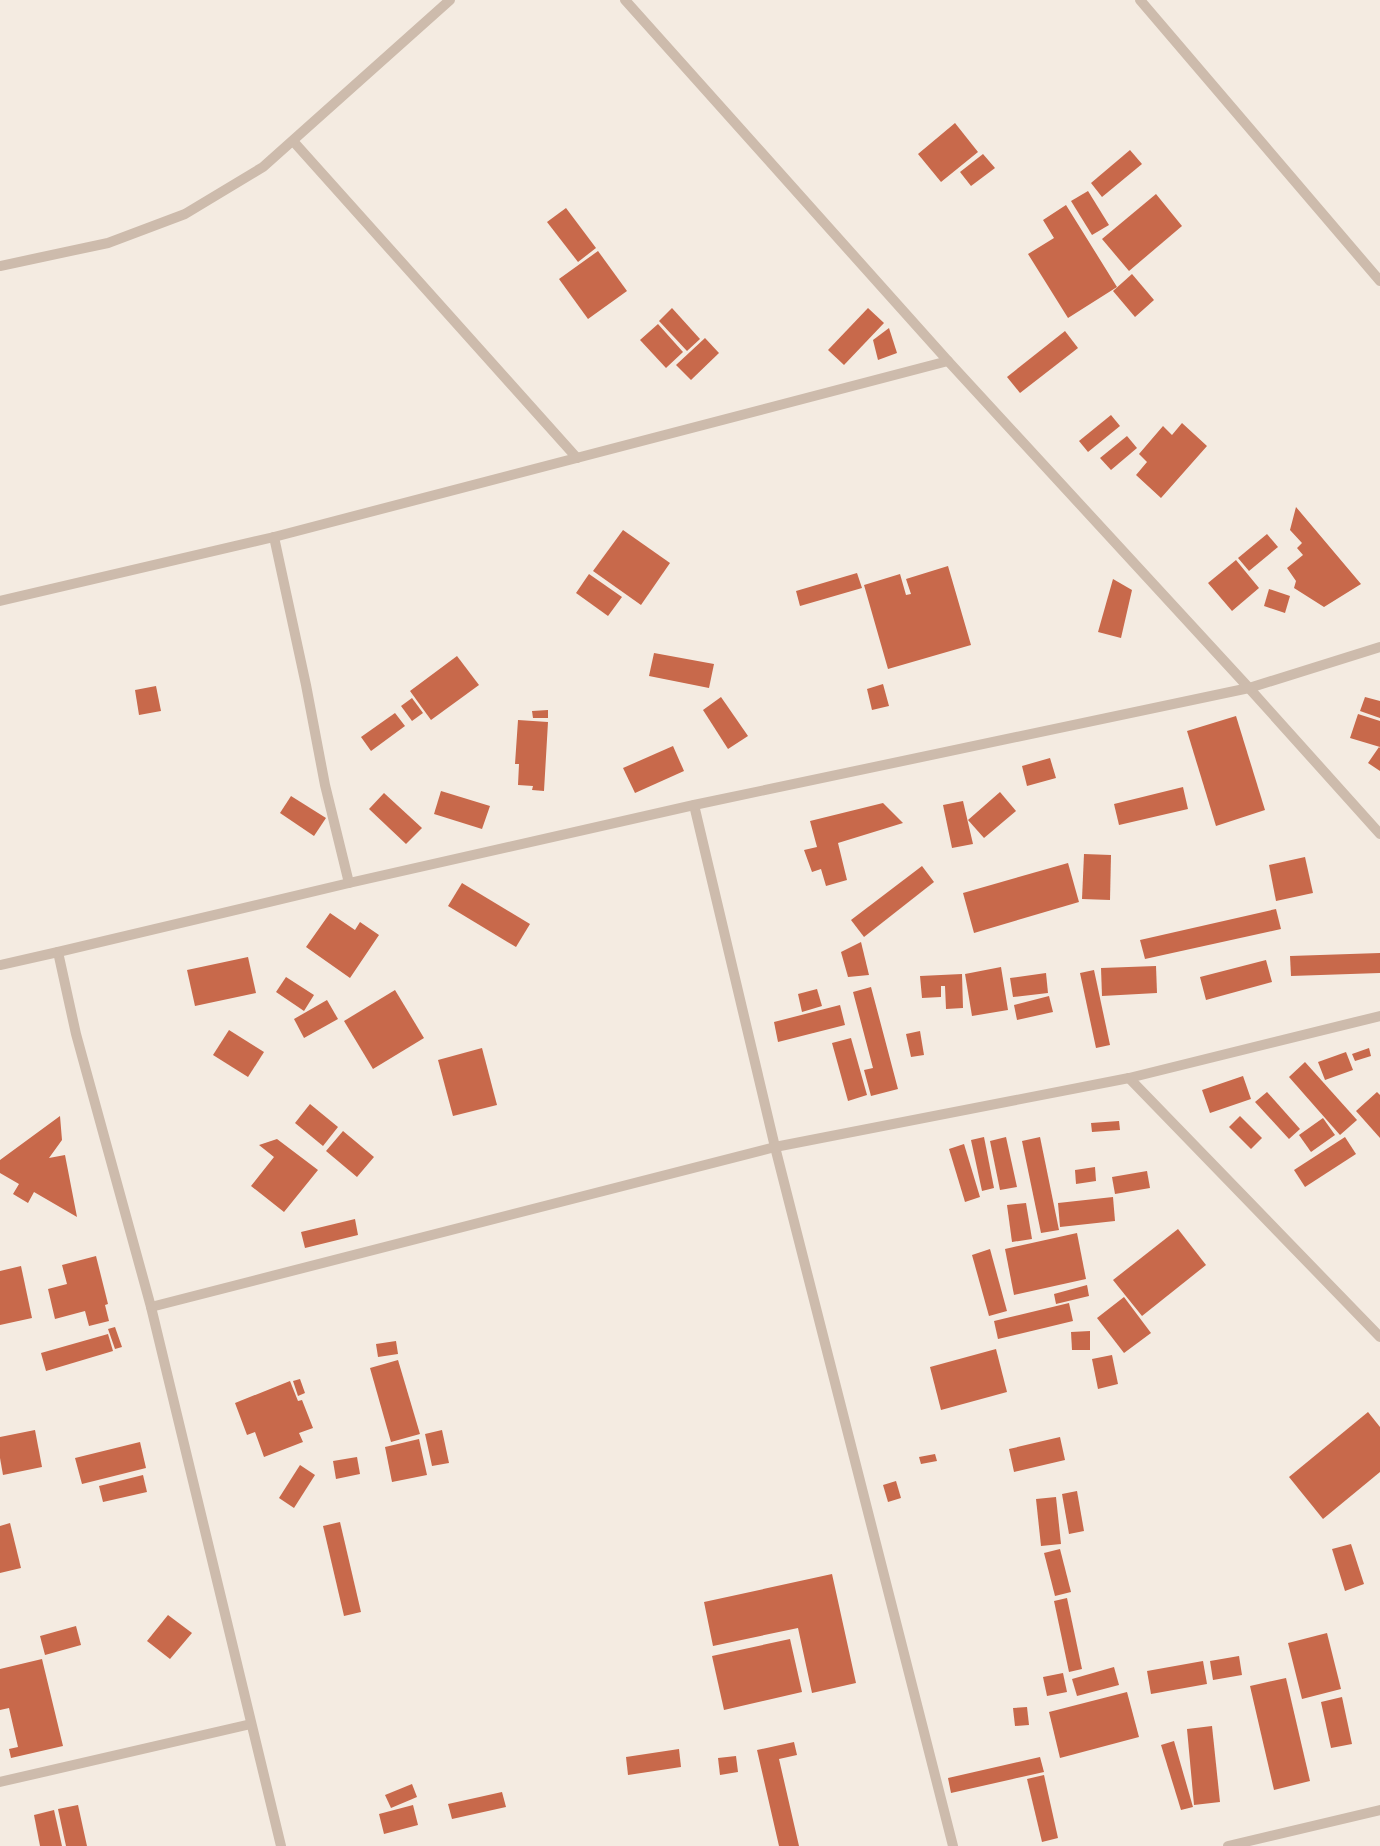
<svg xmlns="http://www.w3.org/2000/svg" width="1380" height="1846" font-family="'DejaVu Sans',sans-serif">
	<style>
		.building { fill: #c8694b }
		.lines { fill: none; stroke-linecap: round; stroke-linejoin: round }
		.minor { stroke: #cdbbac; stroke-width: 10 }
		.tertiary { stroke: #cdbbac; stroke-width: 10 }
	</style>
	<rect width="100%" height="100%" fill="#f4ebe1"/>
	<g class="building">
		<polygon points="955,123 978,152 941,182 918,154"/>
		<polygon points="1130,150 1142,164 1102,197 1091,183"/>
		<polygon points="983,154 995,168 971,186 960,172"/>
		<polygon points="1088,191 1109,225 1092,235 1071,201"/>
		<polygon points="1156,194 1182,226 1129,271 1102,239"/>
		<polygon points="1066,205 1117,287 1068,318 1028,254 1054,238 1043,220"/>
		<polygon points="566,208 596,248 578,262 547,222"/>
		<polygon points="598,251 627,291 588,319 559,279"/>
		<polygon points="1132,274 1154,300 1135,317 1113,291"/>
		<polygon points="672,308 700,339 687,351 659,321"/>
		<polygon points="868,308 884,323 844,365 828,350"/>
		<polygon points="658,324 683,352 666,368 640,340"/>
		<polygon points="889,328 897,353 878,360 873,340"/>
		<polygon points="1065,331 1078,348 1020,393 1007,377"/>
		<polygon points="705,338 719,353 691,380 676,365"/>
		<polygon points="1111,415 1120,426 1088,452 1079,441"/>
		<polygon points="1182,423 1207,446 1161,498 1136,475 1147,462 1139,454 1163,426 1172,435"/>
		<polygon points="1127,436 1137,448 1111,470 1100,458"/>
		<polygon points="1296,507 1361,584 1324,607 1294,588 1296,581 1287,568 1303,555 1297,548 1302,543 1290,530"/>
		<polygon points="623,530 670,563 641,605 593,571"/>
		<polygon points="1267,534 1278,547 1249,571 1238,558"/>
		<polygon points="1236,560 1259,588 1232,611 1208,583"/>
		<polygon points="948,566 971,645 888,669 864,585 900,574 906,595 911,594 906,579"/>
		<polygon points="857,573 862,588 800,606 796,591"/>
		<polygon points="589,574 622,597 608,616 576,593"/>
		<polygon points="1113,579 1132,590 1121,638 1098,632"/>
		<polygon points="1269,589 1290,596 1285,613 1264,606"/>
		<polygon points="654,653 714,664 709,688 649,676"/>
		<polygon points="457,656 479,685 431,720 410,691"/>
		<polygon points="883,684 889,706 872,710 867,689"/>
		<polygon points="156,686 161,711 139,715 135,690"/>
		<polygon points="721,697 748,736 728,749 703,710"/>
		<polygon points="1365,697 1380,701 1380,718 1360,711"/>
		<polygon points="412,698 423,713 412,721 401,706"/>
		<polygon points="548,710 548,718 533,718 532,711"/>
		<polygon points="395,713 405,726 371,751 361,737"/>
		<polygon points="1358,714 1380,721 1380,747 1350,738"/>
		<polygon points="1236,716 1265,810 1216,826 1187,731"/>
		<polygon points="518,720 548,722 544,791 532,790 533,786 518,785 519,764 515,764"/>
		<polygon points="673,746 684,771 635,793 623,768"/>
		<polygon points="1379,747 1380,748 1380,771 1368,763"/>
		<polygon points="1050,758 1056,778 1027,786 1022,766"/>
		<polygon points="1183,787 1188,809 1119,825 1114,804"/>
		<polygon points="441,791 490,806 482,829 434,814"/>
		<polygon points="1000,792 1016,811 984,838 968,820"/>
		<polygon points="384,793 422,828 406,844 369,809"/>
		<polygon points="291,796 326,818 314,836 280,813"/>
		<polygon points="963,801 973,844 952,848 943,805"/>
		<polygon points="883,803 903,823 838,843 847,880 826,886 821,869 812,872 804,850 817,847 810,821"/>
		<polygon points="1084,854 1111,855 1110,900 1082,899"/>
		<polygon points="1305,857 1313,893 1276,901 1269,865"/>
		<polygon points="1068,863 1079,902 974,933 963,893"/>
		<polygon points="922,866 934,882 864,937 851,920"/>
		<polygon points="462,883 530,924 516,947 448,906"/>
		<polygon points="1276,909 1281,929 1145,959 1140,940"/>
		<polygon points="330,913 355,930 360,922 379,935 350,978 306,947"/>
		<polygon points="861,942 869,975 848,977 841,952"/>
		<polygon points="1380,953 1380,973 1291,976 1290,956"/>
		<polygon points="248,957 256,993 195,1006 187,970"/>
		<polygon points="1266,960 1272,982 1206,1000 1200,977"/>
		<polygon points="1156,966 1157,993 1102,996 1101,968"/>
		<polygon points="1001,967 1008,1010 972,1016 965,974"/>
		<polygon points="1094,970 1110,1045 1096,1048 1080,973"/>
		<polygon points="1046,973 1048,993 1013,997 1010,978"/>
		<polygon points="962,974 963,1008 946,1009 945,986 941,986 941,997 922,998 920,976"/>
		<polygon points="286,977 314,995 304,1011 276,992"/>
		<polygon points="871,987 898,1089 871,1096 864,1070 873,1068 853,992"/>
		<polygon points="817,989 822,1006 802,1012 798,994"/>
		<polygon points="395,990 424,1038 373,1069 344,1021"/>
		<polygon points="1049,996 1053,1012 1017,1020 1014,1005"/>
		<polygon points="327,1000 338,1019 304,1038 294,1019"/>
		<polygon points="840,1005 845,1025 778,1042 774,1022"/>
		<polygon points="229,1030 264,1052 248,1077 213,1055"/>
		<polygon points="920,1031 924,1055 911,1057 906,1034"/>
		<polygon points="851,1038 867,1095 848,1101 832,1043"/>
		<polygon points="482,1048 497,1105 453,1116 438,1060"/>
		<polygon points="1369,1048 1371,1056 1355,1061 1352,1054"/>
		<polygon points="1346,1052 1353,1070 1325,1080 1318,1062"/>
		<polygon points="1305,1062 1357,1120 1340,1135 1289,1077"/>
		<polygon points="1243,1076 1251,1099 1210,1113 1202,1090"/>
		<polygon points="1267,1092 1300,1129 1289,1139 1255,1102"/>
		<polygon points="1377,1092 1380,1095 1380,1138 1356,1111"/>
		<polygon points="310,1104 338,1127 323,1146 295,1123"/>
		<polygon points="60,1116 62,1140 49,1158 65,1155 77,1217 34,1192 28,1203 13,1194 19,1184 0,1173 0,1160"/>
		<polygon points="1240,1116 1262,1138 1251,1149 1229,1127"/>
		<polygon points="1323,1118 1335,1135 1311,1152 1299,1135"/>
		<polygon points="1119,1121 1120,1130 1092,1132 1091,1123"/>
		<polygon points="343,1131 374,1157 357,1177 326,1151"/>
		<polygon points="984,1137 994,1188 982,1191 971,1140"/>
		<polygon points="1006,1137 1017,1187 1000,1190 990,1141"/>
		<polygon points="1040,1137 1059,1230 1041,1233 1022,1141"/>
		<polygon points="1345,1137 1356,1154 1305,1187 1294,1170"/>
		<polygon points="277,1139 318,1170 284,1212 251,1186 274,1157 259,1145"/>
		<polygon points="964,1144 980,1197 965,1202 949,1149"/>
		<polygon points="1095,1167 1096,1181 1076,1184 1075,1170"/>
		<polygon points="1147,1171 1150,1188 1115,1194 1112,1177"/>
		<polygon points="1113,1197 1115,1221 1060,1227 1058,1203"/>
		<polygon points="1026,1203 1032,1239 1012,1242 1007,1205"/>
		<polygon points="355,1219 358,1235 305,1248 301,1232"/>
		<polygon points="1178,1229 1206,1265 1142,1316 1113,1280"/>
		<polygon points="1077,1233 1086,1279 1014,1295 1005,1249"/>
		<polygon points="990,1249 1007,1311 989,1316 972,1255"/>
		<polygon points="96,1256 108,1304 105,1305 109,1321 89,1326 85,1311 55,1319 48,1289 67,1284 62,1265"/>
		<polygon points="21,1266 32,1318 0,1325 0,1271"/>
		<polygon points="1087,1285 1089,1296 1056,1304 1054,1294"/>
		<polygon points="1124,1297 1151,1333 1124,1353 1097,1318"/>
		<polygon points="1069,1303 1073,1321 998,1339 994,1321"/>
		<polygon points="115,1327 122,1347 115,1349 108,1329"/>
		<polygon points="1090,1331 1090,1350 1072,1350 1071,1332"/>
		<polygon points="108,1334 113,1351 46,1371 41,1353"/>
		<polygon points="396,1341 398,1354 378,1357 376,1344"/>
		<polygon points="996,1349 1007,1392 941,1410 930,1367"/>
		<polygon points="1112,1355 1118,1384 1098,1389 1092,1359"/>
		<polygon points="398,1360 420,1434 391,1442 370,1368"/>
		<polygon points="300,1379 305,1393 298,1396 293,1381"/>
		<polygon points="290,1381 298,1401 302,1400 313,1428 299,1433 303,1442 264,1457 255,1432 247,1435 235,1403"/>
		<polygon points="1368,1412 1380,1427 1380,1472 1323,1519 1289,1477"/>
		<polygon points="35,1430 42,1467 3,1475 0,1458 0,1437"/>
		<polygon points="442,1430 449,1463 432,1466 425,1434"/>
		<polygon points="1060,1437 1065,1460 1014,1472 1009,1449"/>
		<polygon points="419,1439 427,1475 392,1482 385,1447"/>
		<polygon points="140,1442 146,1468 82,1484 75,1458"/>
		<polygon points="935,1454 937,1461 921,1464 919,1457"/>
		<polygon points="357,1457 360,1474 336,1479 333,1461"/>
		<polygon points="300,1465 315,1475 294,1508 279,1498"/>
		<polygon points="143,1475 147,1492 103,1502 99,1486"/>
		<polygon points="896,1481 901,1498 888,1502 883,1485"/>
		<polygon points="1077,1491 1084,1531 1069,1534 1062,1494"/>
		<polygon points="1056,1497 1061,1544 1041,1546 1036,1499"/>
		<polygon points="340,1522 361,1612 344,1616 323,1526"/>
		<polygon points="10,1523 21,1568 0,1573 0,1526"/>
		<polygon points="1351,1544 1364,1584 1345,1591 1332,1549"/>
		<polygon points="1060,1549 1071,1592 1055,1596 1044,1553"/>
		<polygon points="832,1574 856,1683 812,1693 798,1628 713,1646 704,1602"/>
		<polygon points="1067,1598 1082,1669 1069,1672 1054,1601"/>
		<polygon points="168,1615 192,1633 170,1659 147,1641"/>
		<polygon points="76,1626 81,1645 45,1655 40,1636"/>
		<polygon points="1327,1633 1341,1689 1302,1699 1288,1643"/>
		<polygon points="790,1639 802,1692 724,1710 712,1656"/>
		<polygon points="1239,1656 1242,1675 1213,1680 1210,1661"/>
		<polygon points="42,1659 63,1746 11,1758 9,1749 18,1747 9,1708 0,1710 0,1669"/>
		<polygon points="1203,1661 1207,1684 1151,1694 1147,1671"/>
		<polygon points="1114,1667 1119,1685 1077,1696 1072,1679"/>
		<polygon points="1063,1673 1067,1692 1047,1696 1043,1677"/>
		<polygon points="1286,1678 1310,1781 1274,1790 1250,1686"/>
		<polygon points="1127,1692 1139,1737 1060,1758 1049,1712"/>
		<polygon points="1342,1697 1352,1744 1331,1748 1321,1702"/>
		<polygon points="1027,1707 1029,1725 1015,1726 1013,1708"/>
		<polygon points="1212,1726 1220,1802 1194,1805 1187,1729"/>
		<polygon points="1174,1741 1193,1807 1181,1810 1161,1745"/>
		<polygon points="794,1742 797,1755 779,1759 799,1846 779,1846 757,1750"/>
		<polygon points="679,1749 681,1767 628,1775 626,1757"/>
		<polygon points="736,1756 738,1772 720,1775 718,1758"/>
		<polygon points="1040,1757 1044,1772 951,1793 948,1778"/>
		<polygon points="1044,1775 1058,1838 1042,1842 1027,1779"/>
		<polygon points="412,1784 417,1797 391,1808 385,1795"/>
		<polygon points="502,1792 506,1807 452,1819 448,1804"/>
		<polygon points="78,1805 87,1846 66,1846 58,1809"/>
		<polygon points="413,1805 418,1825 384,1834 379,1814"/>
		<polygon points="54,1810 62,1846 40,1846 34,1815"/>
	</g>
	<g class="lines">
		<g class="minor">
			<polyline points="625,0 948,361 1249,688 1380,834"/>
			<polyline points="293,141 577,458"/>
			<polyline points="0,266 108,243 185,214 263,167 450,0"/>
			<polyline points="274,537 306,685 325,785 349,883"/>
			<polyline points="0,601 274,537 948,361"/>
			<polyline points="694,805 775,1147 953,1846"/>
			<polyline points="58,952 76,1034 151,1307 281,1846"/>
			<polyline points="0,965 58,952 349,883 694,805 1249,688 1380,647"/>
			<polyline points="1129,1078 1380,1337"/>
			<polyline points="151,1307 775,1147 1129,1078 1380,1016"/>
			<polyline points="0,1782 251,1724"/>
			<polyline points="1228,1846 1380,1810"/>
		</g>
		<polyline class="tertiary" points="1140,0 1380,281"/>
	</g>
</svg>
